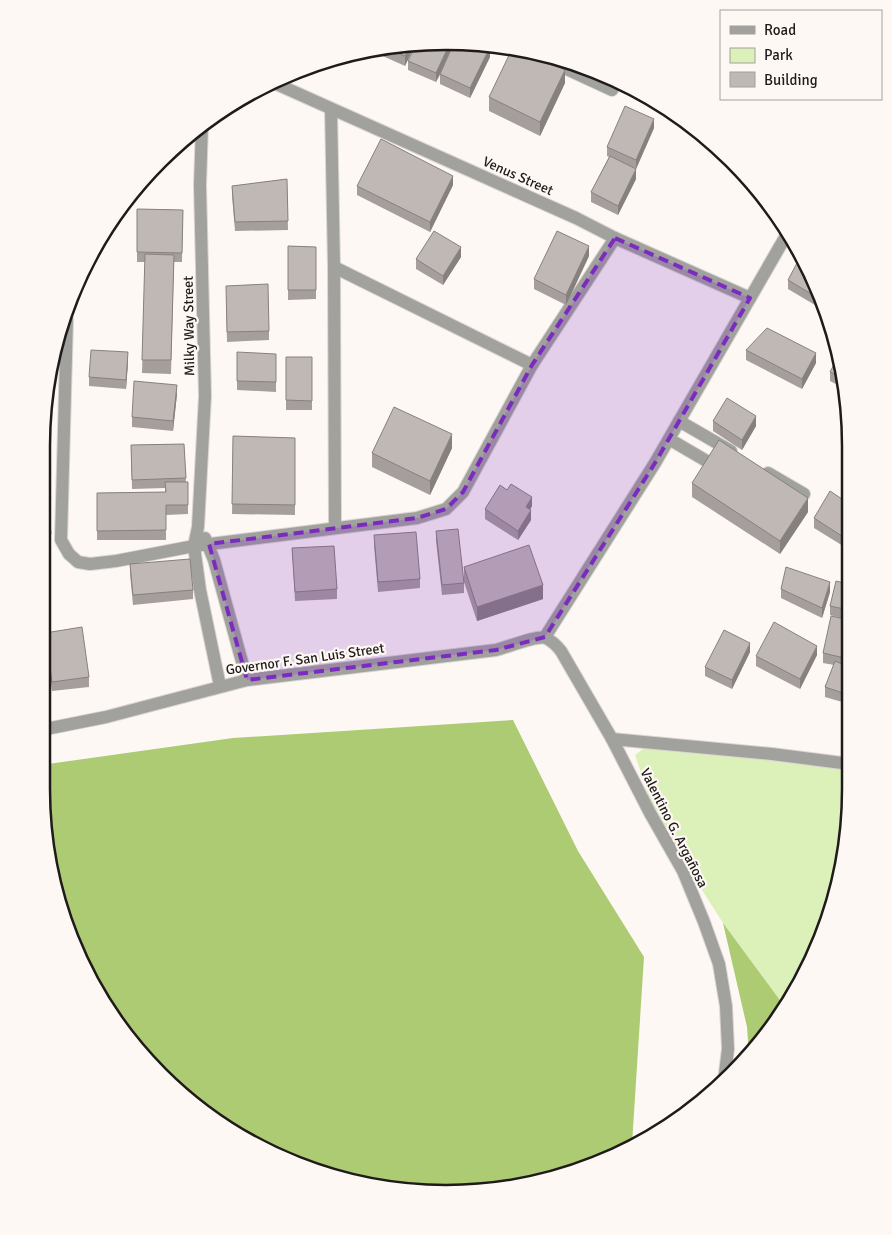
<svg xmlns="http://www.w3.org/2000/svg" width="892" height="1235" font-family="Signika,sans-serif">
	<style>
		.green { fill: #dcf0ba }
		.forest { fill: #accb73 }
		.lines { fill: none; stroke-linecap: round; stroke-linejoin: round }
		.minor-casing { stroke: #dad5d2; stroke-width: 14 }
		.minor { stroke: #a1a19e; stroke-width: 12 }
		.wall { fill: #a59e9c }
		.shaded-wall { fill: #86817f }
		.building { fill: #c0b8b5; stroke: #86817f }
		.marked { fill: #7b2cbf; fill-opacity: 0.2; stroke: #7b2cbf; stroke-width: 4; stroke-dasharray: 10 6; stroke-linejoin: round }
		.labels { text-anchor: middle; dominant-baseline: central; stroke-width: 4.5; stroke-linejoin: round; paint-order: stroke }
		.street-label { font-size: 14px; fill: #1e1b1a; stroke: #fef8f5 }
		.rim { fill: none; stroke: #1e1b1a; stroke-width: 2.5 }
	</style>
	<rect width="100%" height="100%" fill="#fef8f5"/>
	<polygon class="green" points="649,744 850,769 850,815 837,893 809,968 785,1007 723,923 656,818 635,755"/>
	<g class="forest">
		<polygon points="513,720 578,851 644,957 632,1144 601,1163 499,1190 393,1190 267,1152 179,1093 109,1014 55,894 41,789 41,765 233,738"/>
		<polygon points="723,923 785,1007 767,1036 749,1055 747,1027"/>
	</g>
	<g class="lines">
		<g class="minor-casing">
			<g id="minor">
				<polyline points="530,52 612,90 617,80"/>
				<polyline points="272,82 576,218 615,238 750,298"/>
				<polyline points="331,109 334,267 335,527"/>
				<polyline points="202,125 200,185 205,396 198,527 194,546 200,590 220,686"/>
				<polyline points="334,267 532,365"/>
				<polyline points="67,319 61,540 69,554 78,562 90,564 116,561 194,546 417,518 446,509 463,492 532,365 615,238"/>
				<polyline points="679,421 731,451"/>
				<polyline points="669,439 710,463"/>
				<polyline points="768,473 804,494"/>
				<polyline points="205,538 214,560 247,680"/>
				<polyline points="545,637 655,463 787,234"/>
				<path d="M41 730 106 717 247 680 496 650C508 647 537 635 546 638 552 641 557 646 561 651L612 739 650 813 683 871 704 922 719 964 726 1006 728 1049 724 1081"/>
				<polyline points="612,739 772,754 850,764"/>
			</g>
		</g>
		<use href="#minor" class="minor"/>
	</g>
	<g class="wall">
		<polygon points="415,44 405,66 376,53 376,49 393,45"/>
		<polygon points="490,57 470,98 440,84 440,75 436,82 408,70 408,61"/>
		<polygon points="565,83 540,136 489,111 489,97"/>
		<polygon points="654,128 636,169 636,179 618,215 591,202 591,192 609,157 607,156 607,147"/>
		<polygon points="287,179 288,230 235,231 232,196 232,186"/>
		<polygon points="453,185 430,232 357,195 357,186"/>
		<polygon points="137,209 183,210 182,262 174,262 171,374 142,373 145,262 137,262"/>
		<polygon points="288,246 316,247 316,299 288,300"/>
		<polygon points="589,256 566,305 534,289 534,279"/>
		<polygon points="461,257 443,285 416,269 416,259"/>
		<polygon points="810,271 821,306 820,308 788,289 788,280"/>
		<polygon points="226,295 269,331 269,340 227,342"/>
		<polygon points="746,350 816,363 802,389 746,360"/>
		<polygon points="276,354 276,392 237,390 237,381"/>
		<rect x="286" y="357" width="26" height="53"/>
		<polygon points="837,359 846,389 830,381 830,372"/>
		<polygon points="128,362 126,389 89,386 89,377"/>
		<polygon points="177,394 173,431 132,427 132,417"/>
		<polygon points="713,421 756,426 742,450 713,431"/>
		<polygon points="233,436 295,438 295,515 232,514"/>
		<polygon points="184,444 186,482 188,482 188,514 166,515 166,540 97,540 97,493 165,492 165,488 132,489 131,445"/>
		<polygon points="452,448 430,495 372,467 372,453"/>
		<polygon points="692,483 808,512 780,554 692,497"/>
		<polygon points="41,490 51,534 51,543 41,544"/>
		<polygon points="507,490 532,506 530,510 531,520 518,540 485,519 485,509"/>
		<polygon points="848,503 848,549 814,528 814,518"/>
		<polygon points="436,531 464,578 464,567 543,599 477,621 464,582 464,593 442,595 436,541"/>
		<polygon points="374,535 420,579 420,588 378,592 374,545"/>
		<polygon points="292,548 337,589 337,599 295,601"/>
		<polygon points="130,564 193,590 193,599 133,605 130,574"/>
		<polygon points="848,584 849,704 825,697 825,687 834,665 823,663 823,653 848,620 830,615 830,606"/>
		<polygon points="781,589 830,592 822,618 781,598"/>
		<polygon points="45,633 89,677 89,687 52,691 45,642"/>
		<polygon points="750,652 732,689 705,676 705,667"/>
		<polygon points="817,655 800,689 756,666 756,656"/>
	</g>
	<g class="shaded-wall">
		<polygon points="450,43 454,43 436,82 436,73"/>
		<polygon points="411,44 415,44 405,66 405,56"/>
		<polygon points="490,47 490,57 470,98 470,88"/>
		<polygon points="565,70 565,83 540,136 540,122"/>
		<polygon points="654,119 654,128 636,169 636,160"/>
		<polygon points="636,169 636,179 618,215 618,206"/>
		<polygon points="453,176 453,185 430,232 430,222"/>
		<polygon points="589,246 589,256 566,305 566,295"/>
		<polygon points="461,247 461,257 443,285 443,276"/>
		<polygon points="128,352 128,362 126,389 126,380"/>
		<polygon points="816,353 816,363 802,389 802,379"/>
		<polygon points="177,385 177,394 173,431 173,421"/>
		<polygon points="756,416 756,426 742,450 742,440"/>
		<polygon points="452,434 452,448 430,495 430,481"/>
		<polygon points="532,497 532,506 526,516 526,507"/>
		<polygon points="808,498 808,512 780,554 780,541"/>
		<polygon points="531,510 531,520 518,540 518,531"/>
		<polygon points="830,582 830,592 822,618 822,608"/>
		<polygon points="543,585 543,599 477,621 477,607"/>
		<polygon points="750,643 750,652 732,689 732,680"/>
		<polygon points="817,646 817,655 800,689 800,679"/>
	</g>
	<g class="building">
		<polygon points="473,42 481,44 490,47 470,88 440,74 454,43"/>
		<polygon points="450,43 436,73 408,61 416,44"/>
		<polygon points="411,44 405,56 384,47 393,45"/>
		<polygon points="512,49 527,51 565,70 540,122 489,97"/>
		<polygon points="625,106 654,119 636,160 607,147"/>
		<polygon points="381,139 453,176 430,222 357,186"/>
		<polygon points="610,156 636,169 618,206 591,192"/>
		<polygon points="287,179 288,221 235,222 232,186"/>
		<polygon points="137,209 183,210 182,253 137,252"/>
		<polygon points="434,231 461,247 443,276 416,259"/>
		<polygon points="557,231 589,246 566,295 534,279"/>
		<polygon points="288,246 316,247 316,290 288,290"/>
		<polygon points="145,254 174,255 171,360 142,360"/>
		<polygon points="797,263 810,271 818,298 788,280"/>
		<polygon points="268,284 269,331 227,332 226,286"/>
		<polygon points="767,328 816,353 802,379 746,350"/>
		<polygon points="91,350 128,352 126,380 89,377"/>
		<polygon points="237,352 276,354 276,382 237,381"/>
		<polygon points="286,357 312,357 312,401 286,400"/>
		<polygon points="837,359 843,378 830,372"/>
		<polygon points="134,381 177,385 173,421 132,417"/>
		<polygon points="727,398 756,416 742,440 713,421"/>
		<polygon points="394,407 452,434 430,481 372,453"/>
		<polygon points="233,436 295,438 295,505 232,504"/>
		<polygon points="719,440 808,498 780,541 692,483"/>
		<polygon points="184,444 186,478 132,480 131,445"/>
		<polygon points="165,482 188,482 188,505 166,505 166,530 97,531 97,493 166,492"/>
		<polygon points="511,484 532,497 526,507 531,510 518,531 485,509 500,485 507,490"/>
		<polygon points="41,490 46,490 51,534 41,535"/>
		<polygon points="830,491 848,503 848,540 814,518"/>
		<polygon points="458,529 464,583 442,585 436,531"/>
		<polygon points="416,532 420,579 378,582 374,535"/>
		<polygon points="529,545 543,585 477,607 464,567"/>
		<polygon points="334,546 337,589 295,592 292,548"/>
		<polygon points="190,559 193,590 133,595 130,564"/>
		<polygon points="786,567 830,582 822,608 781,589"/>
		<polygon points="836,581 848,584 849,610 830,606"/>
		<polygon points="831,616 849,620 849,659 823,653"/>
		<polygon points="774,622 817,646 800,679 756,656"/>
		<polygon points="82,627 89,677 52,682 45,633"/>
		<polygon points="724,630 750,643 732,680 705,667"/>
		<polygon points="835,661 849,667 849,695 825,687"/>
	</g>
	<path class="marked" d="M615 238 750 298 655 463 545 637 496 650 247 680 209 544 417 518 446 509 463 492 532 365Z"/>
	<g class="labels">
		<g class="street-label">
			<text transform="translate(518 176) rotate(24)">Venus Street</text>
			<text transform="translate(189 326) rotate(-91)">Milky Way Street</text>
			<text transform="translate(305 659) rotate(-8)">Governor F. San Luis Street</text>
			<text transform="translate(674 828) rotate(63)">Valentino G. Argañosa</text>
		</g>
	</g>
	<path d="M0 0H892V1235H0ZM446 50H446A396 396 0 0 1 842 446V789A396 396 0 0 1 446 1185H446A396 396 0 0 1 50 789V446A396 396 0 0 1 446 50Z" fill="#fef8f5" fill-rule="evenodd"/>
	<path class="rim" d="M446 50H446A396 396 0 0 1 842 446V789A396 396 0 0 1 446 1185H446A396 396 0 0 1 50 789V446A396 396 0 0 1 446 50Z"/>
	<rect x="720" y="10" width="162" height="90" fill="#fef8f5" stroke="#a4a09d"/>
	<rect x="730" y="26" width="25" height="8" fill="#a1a19e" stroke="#a4a09d"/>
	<text x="764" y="35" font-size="15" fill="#1e1b1a">Road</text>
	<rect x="730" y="48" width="25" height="15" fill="#dcf0ba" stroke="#a4a09d"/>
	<text x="764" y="60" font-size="15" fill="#1e1b1a">Park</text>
	<rect x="730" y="72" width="25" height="15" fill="#c0b8b5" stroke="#a4a09d"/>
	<text x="764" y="85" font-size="15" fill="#1e1b1a">Building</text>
</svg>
